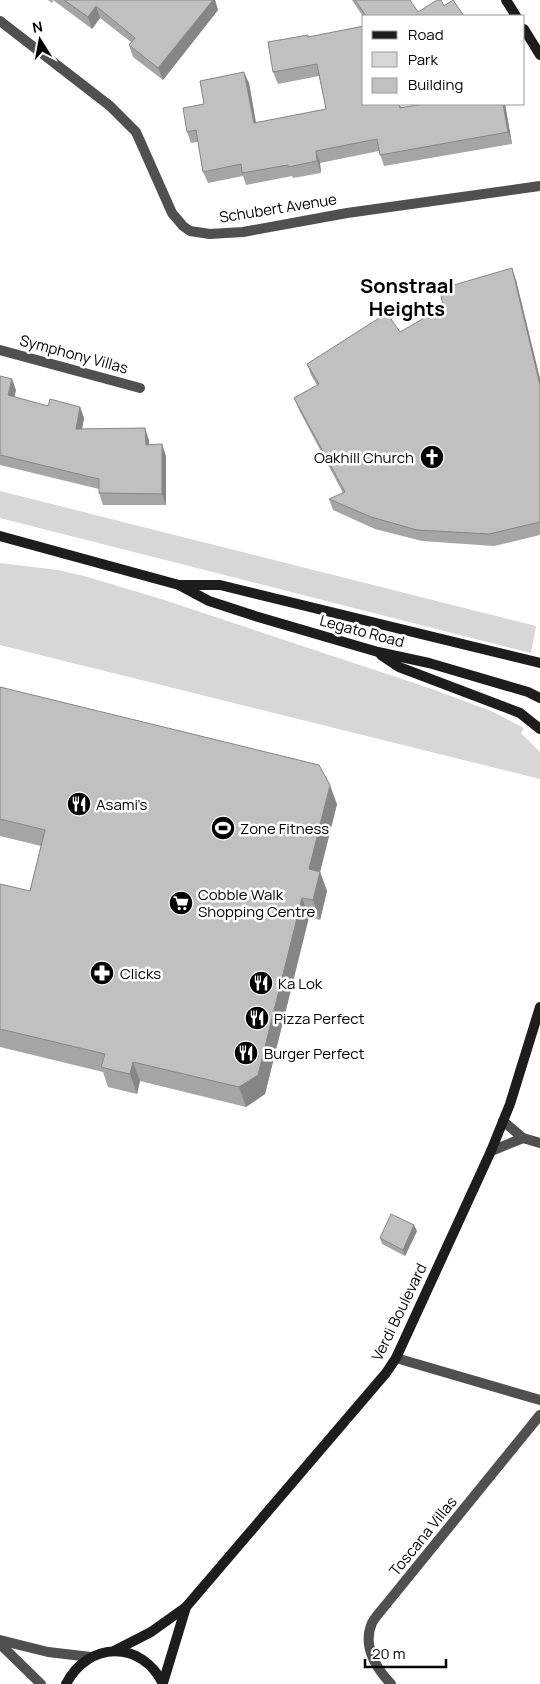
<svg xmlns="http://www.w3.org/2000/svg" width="540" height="1684" font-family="Manrope,sans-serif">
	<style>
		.green { fill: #d7d7d7 }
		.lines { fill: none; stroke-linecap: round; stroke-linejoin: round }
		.street { stroke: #505050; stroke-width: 10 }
		.secondary { stroke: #1d1d1d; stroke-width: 10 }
		.wall { fill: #a5a5a5 }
		.shaded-wall { fill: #868686 }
		.building { fill: #c0c0c0; stroke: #868686 }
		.labels { text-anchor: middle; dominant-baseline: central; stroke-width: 5; stroke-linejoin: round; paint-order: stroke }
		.street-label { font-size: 15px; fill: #000; stroke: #fff }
		.poi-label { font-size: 15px; fill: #000; stroke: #fff; text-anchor: start }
		.district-label { font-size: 20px; font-weight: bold; fill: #000; stroke: #fff }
	</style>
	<rect width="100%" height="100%" fill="#fff"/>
	<g class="green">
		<polygon points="0,491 536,626 531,653 0,518"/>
		<polygon points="0,563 58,570 84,576 158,598 429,688 491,711 524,728 521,733 540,752 540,779 0,645"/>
	</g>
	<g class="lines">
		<g class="street">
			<polyline points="0,21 110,106 136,132 172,213 183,226 190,231 210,234 243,232 347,213 540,186"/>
			<polyline points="0,350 140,388"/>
			<polyline points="503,1121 523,1138 540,1143"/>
			<polyline points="491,1151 523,1138"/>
			<polyline points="396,1358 540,1400"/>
			<polyline points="0,1640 48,1652 91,1657"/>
			<polyline points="0,1644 41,1684"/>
			<path d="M391 1684C376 1668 362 1646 372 1623 375 1617 380 1612 384 1607L540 1415"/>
		</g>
		<g class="secondary">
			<polyline points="506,0 516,16"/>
			<polyline points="524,29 540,55"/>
			<polyline points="0,536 179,585 209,601 255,616 378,652 429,663 528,692 540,698"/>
			<polyline points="182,585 220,585 540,663"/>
			<polyline points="381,655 399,667 520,713 540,729"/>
			<polyline points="114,1651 151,1632 186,1607 386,1373 396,1358 491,1151 510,1104 540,1007"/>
			<polyline points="163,1683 186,1607"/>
			<path d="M66 1684C88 1641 142 1640 163 1684"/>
		</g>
	</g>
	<g class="wall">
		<polygon points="48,0 215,0 218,10 163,80 133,57 129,45 131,42 100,18 92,29 53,0 52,3"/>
		<polygon points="352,0 410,0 418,12 444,6 464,16 364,16 364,18"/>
		<polygon points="309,37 402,107 423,104 505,104 512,144 384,166 379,151 320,163 321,173 293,178 292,176 246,185 243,176 208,183 203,172 198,142 191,143 187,132 204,104 249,83 256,123 326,109 319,76 278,84 273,72"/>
		<polygon points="516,280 540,379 540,535 494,546 422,541 375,529 333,510 329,499 343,493 299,410 294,398 317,385 311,375 307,364 400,332"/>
		<polygon points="0,376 16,390 14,397 48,406 80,407 84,418 82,429 149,440 149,445 166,456 166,505 103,505 99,493 99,489 0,465"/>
		<polygon points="0,687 337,804 320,872 327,891 320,920 309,917 265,1094 246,1107 140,1081 137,1094 108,1087 103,1072 0,1047 0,884 30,891 41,846 0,836"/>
		<polygon points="417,1231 405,1256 382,1244 380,1238"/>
	</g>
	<g class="shaded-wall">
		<polygon points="213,0 215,0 218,10 163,80 158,68"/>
		<polygon points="96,6 100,18 92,29 88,17"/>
		<polygon points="244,72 249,83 258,135 254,123"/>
		<polygon points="503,104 505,104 512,144 508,132"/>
		<polygon points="316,151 320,163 321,173 317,161"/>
		<polygon points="512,268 516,280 540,379 540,385"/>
		<polygon points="12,379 16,390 12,407 8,395"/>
		<polygon points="80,407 84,418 80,440 76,429"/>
		<polygon points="145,428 149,440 150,456 146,445"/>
		<polygon points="162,444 166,456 166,505 162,494"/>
		<polygon points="330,785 337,804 316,888 309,869"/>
		<polygon points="320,872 327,891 320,920 313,900"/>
		<polygon points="302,898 309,917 265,1094 246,1107 239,1087"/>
		<polygon points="133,1062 140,1081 137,1094 130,1074"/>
		<polygon points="414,1225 417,1231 405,1256 403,1250"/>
	</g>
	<g class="building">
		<polygon points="64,0 213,0 158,68 129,45 135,38 96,6 88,17"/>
		<polygon points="355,0 410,0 418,12 437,0 441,0 444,6 453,0 464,16 366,16"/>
		<polygon points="364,26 364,104 399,104 400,108 423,104 503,104 508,132 380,155 377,139 316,151 317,161 288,167 288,165 242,173 241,164 203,172 196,130 187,132 183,108 204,104 200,81 244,72 254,123 326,109 317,64 273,72 268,42 308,35 308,37"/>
		<polygon points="512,268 540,385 540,522 489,534 417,530 371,517 329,499 345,492 294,398 319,384 307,364 387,313 400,332 443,307 440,289"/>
		<polygon points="0,376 12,379 8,395 48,406 50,399 80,407 76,429 145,428 146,445 162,444 162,494 99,493 99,479 0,455"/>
		<polygon points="0,687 319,765 330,785 309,869 320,872 313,900 302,898 258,1075 239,1087 133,1062 130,1074 116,1071 101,1067 105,1054 0,1029 0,884 30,891 45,830 0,819"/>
		<polygon points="391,1214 414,1225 403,1250 380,1238"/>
	</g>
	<defs>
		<g id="church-disc" transform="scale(1.25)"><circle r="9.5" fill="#000" stroke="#fff"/><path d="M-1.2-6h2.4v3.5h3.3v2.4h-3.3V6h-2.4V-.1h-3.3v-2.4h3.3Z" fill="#fff"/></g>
		<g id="restaurant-disc" transform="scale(1.25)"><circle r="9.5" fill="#000" stroke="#fff"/><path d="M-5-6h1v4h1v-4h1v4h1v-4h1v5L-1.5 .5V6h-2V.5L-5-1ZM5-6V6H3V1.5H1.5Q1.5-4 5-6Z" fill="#fff"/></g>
		<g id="stadium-disc" transform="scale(1.25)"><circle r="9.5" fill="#000" stroke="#fff"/><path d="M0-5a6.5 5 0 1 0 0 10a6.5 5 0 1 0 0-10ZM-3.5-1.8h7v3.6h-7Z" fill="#fff"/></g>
		<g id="supermarket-disc" transform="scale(1.25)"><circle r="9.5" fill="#000" stroke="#fff"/><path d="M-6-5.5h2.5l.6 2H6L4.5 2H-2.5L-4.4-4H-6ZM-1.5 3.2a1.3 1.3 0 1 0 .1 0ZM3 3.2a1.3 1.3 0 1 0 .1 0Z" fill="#fff"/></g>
		<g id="pharmacy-disc" transform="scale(1.25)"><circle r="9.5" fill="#000" stroke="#fff"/><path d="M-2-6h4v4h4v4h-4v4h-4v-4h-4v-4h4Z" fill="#fff"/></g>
	</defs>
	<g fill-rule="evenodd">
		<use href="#church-disc" x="432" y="457"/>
		<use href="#restaurant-disc" x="79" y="804"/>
		<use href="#stadium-disc" x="223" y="828"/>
		<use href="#supermarket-disc" x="181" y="903"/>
		<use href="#pharmacy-disc" x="102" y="973"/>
		<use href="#restaurant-disc" x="261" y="983"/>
		<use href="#restaurant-disc" x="257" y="1018"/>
		<use href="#restaurant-disc" x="246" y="1053"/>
	</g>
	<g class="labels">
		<g class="street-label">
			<text transform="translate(278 208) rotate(-9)">Schubert Avenue</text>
			<text transform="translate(74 354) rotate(15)">Symphony Villas</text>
			<text transform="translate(362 631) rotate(15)">Legato Road</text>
			<text transform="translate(399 1312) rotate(-64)">Verdi Boulevard</text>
			<text transform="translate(423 1536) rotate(-51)">Toscana Villas</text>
		</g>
		<g class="poi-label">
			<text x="414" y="457" text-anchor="end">Oakhill Church</text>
			<text x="96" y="804">Asami's</text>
			<text x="240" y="828">Zone Fitness</text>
			<text x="198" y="894">Cobble Walk<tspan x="198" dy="17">Shopping Centre</tspan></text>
			<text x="120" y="973">Clicks</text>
			<text x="278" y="983">Ka Lok</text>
			<text x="274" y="1018">Pizza Perfect</text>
			<text x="264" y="1053">Burger Perfect</text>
		</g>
		<g class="district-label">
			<text x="407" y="285">Sonstraal<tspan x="407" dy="23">Heights</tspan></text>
		</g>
	</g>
	<rect x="362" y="15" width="162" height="90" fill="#ffffff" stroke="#999999"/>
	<rect x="372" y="31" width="25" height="8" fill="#1d1d1d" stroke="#999999"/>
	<text x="408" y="40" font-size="15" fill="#000000">Road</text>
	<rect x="372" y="52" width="25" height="15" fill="#d7d7d7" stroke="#999999"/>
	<text x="408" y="65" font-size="15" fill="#000000">Park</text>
	<rect x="372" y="78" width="25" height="15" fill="#c0c0c0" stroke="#999999"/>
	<text x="408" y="90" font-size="15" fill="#000000">Building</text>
	<g transform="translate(40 40) rotate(349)" stroke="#ffffff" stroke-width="4" paint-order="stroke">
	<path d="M0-4L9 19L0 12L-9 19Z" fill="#000000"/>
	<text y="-8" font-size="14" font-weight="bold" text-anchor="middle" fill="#000000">N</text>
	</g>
	<path d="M365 1659v8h81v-8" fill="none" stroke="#000000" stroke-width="2.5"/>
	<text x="372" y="1659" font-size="15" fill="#000000" stroke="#ffffff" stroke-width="4" paint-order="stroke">20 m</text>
</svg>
